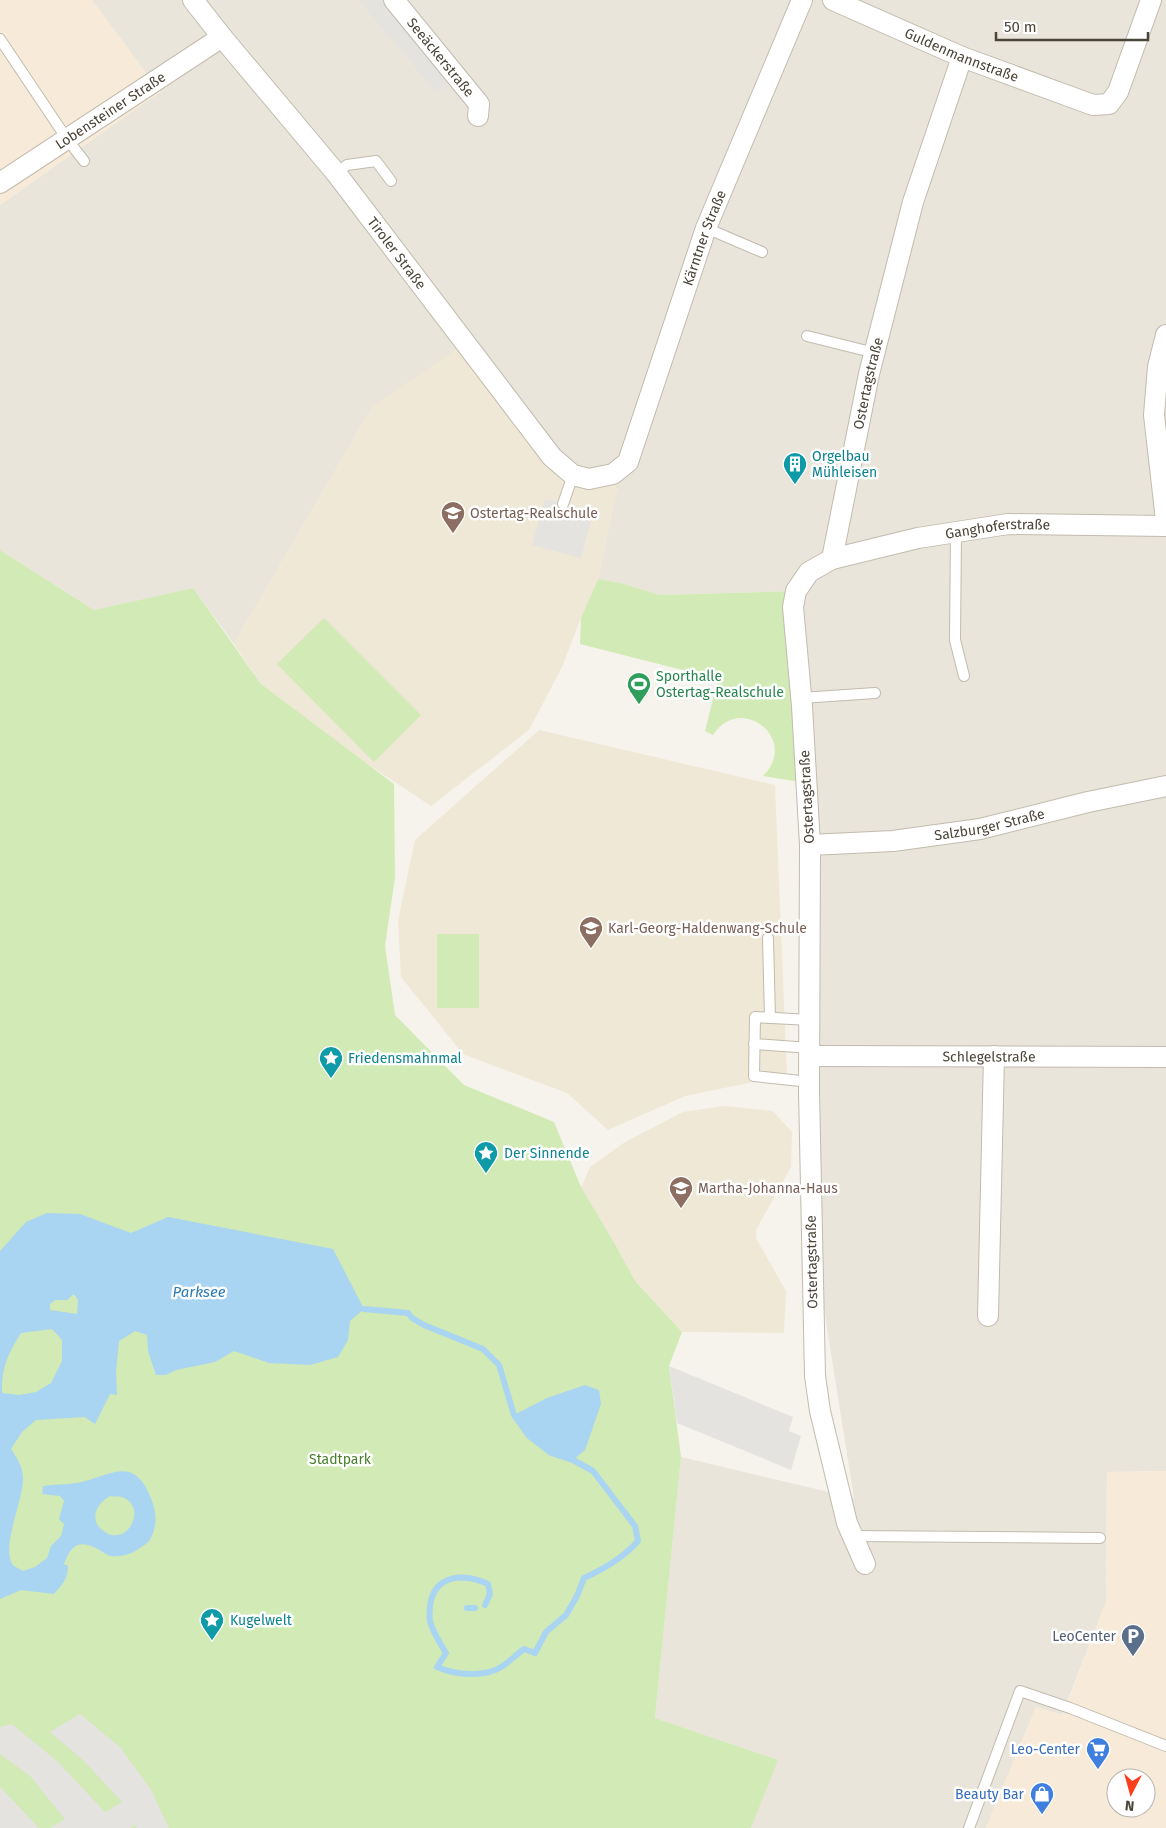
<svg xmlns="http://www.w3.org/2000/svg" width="1166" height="1828" font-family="'Fira Sans',sans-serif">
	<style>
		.residential { fill: #eae5da }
		.commercial { fill: #f7ead8; fill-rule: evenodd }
		.education { fill: #efe8d6 }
		.green { fill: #d2eab5 }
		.parking { fill: #e5e3e0 }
		.water { fill: #a9d4f2; fill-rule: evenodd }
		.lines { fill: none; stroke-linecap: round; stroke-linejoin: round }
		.stream { stroke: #a9d4f2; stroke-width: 6 }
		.lane-casing { stroke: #c2bbae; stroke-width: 12 }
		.street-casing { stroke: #c2bbae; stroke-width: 22 }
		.lane { stroke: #fff; stroke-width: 10 }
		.street { stroke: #fff; stroke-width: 20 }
		.labels { text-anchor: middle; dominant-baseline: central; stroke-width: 5; stroke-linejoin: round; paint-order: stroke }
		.street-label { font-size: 14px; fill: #4b4439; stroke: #fff }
		.culture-label { font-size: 14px; fill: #0d838f; stroke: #fff; text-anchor: start }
		.education-label { font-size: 14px; fill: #785e54; stroke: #fff; text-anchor: start }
		.leisure-label { font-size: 14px; fill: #27864d; stroke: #fff; text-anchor: start }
		.park-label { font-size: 14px; fill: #4a7f2a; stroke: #fff }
		.service-label { font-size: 14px; fill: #4e5e75; stroke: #fff; text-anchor: end }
		.shop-label { font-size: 14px; fill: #366cbe; stroke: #fff; text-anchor: end }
		.water-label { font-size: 15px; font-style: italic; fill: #2e7ab2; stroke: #fff }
	</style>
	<rect width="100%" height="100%" fill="#f6f3ec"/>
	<polygon class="residential" points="92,0 1166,0 1166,1471 1107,1472 1106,1602 1062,1715 1036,1707 986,1828 751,1828 777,1760 655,1718 681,1457 854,1498 826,1322 802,1103 806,783 796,591 660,595 621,583 598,579 617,488 373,406 234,644 193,588 94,610 0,550 0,205 160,92"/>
	<g class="commercial">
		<polygon points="0,0 92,0 160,92 0,205"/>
		<path d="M1166 1471V1828H986L1036 1707 1063 1715 1106 1602 1107 1472ZM1116 1778H1146V1808H1116Z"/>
	</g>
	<g class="education">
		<polygon points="461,346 566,470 613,474 617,488 598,579 581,618 562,667 529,730 431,806 354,755 261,684 234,644 373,406"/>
		<polygon points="539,730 775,785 787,1075 685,1096 608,1130 567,1093 463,1054 401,977 398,920 415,840"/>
		<polygon points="724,1106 773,1111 792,1132 791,1167 756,1230 756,1238 786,1291 784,1333 682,1332 635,1281 615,1244 581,1187 590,1167 625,1142 683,1112"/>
	</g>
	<g class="green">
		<polygon points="0,550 94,610 193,588 261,684 394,784 395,877 385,946 395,1015 464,1085 554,1122 581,1187 615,1244 635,1281 682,1332 669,1366 681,1457 655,1718 778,1760 751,1828 0,1828"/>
		<path d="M598 579 621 583 660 595 796 591 806 783 763 776C800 740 741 692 713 735L705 731 718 679 580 644 581 618Z"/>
		<polygon points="324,618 421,715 374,762 277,664"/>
		<rect x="437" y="934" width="42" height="74"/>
	</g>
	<g class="parking">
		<polygon points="359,0 380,0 448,82 437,93"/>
		<polygon points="545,499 593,512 581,558 532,545"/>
		<polygon points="669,1366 793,1417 789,1431 801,1436 791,1470 677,1423"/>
		<polygon points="80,1714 120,1747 150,1788 169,1828 137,1828 135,1825 130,1828 50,1828 65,1819 30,1776 0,1754 0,1727 12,1724 58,1762 105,1812 122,1802 85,1762 50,1732"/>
		<polygon points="0,1787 1,1788 39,1828 0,1828"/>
	</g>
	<g class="water">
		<path d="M47 1213 80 1214 131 1233 168 1217 333 1249 364 1309 350 1321 348 1340 338 1357 310 1365 269 1363 234 1351 215 1362 176 1370 166 1375H156L148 1351 147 1335 135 1331 119 1341 116 1372 117 1395 110 1394 95 1424 85 1417 36 1420 22 1432 11 1449C17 1458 22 1465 23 1477 24 1500 0 1547 13 1565 15 1567 20 1569 23 1571L35 1567 47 1558 51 1546 61 1536 64 1524 59 1519 64 1501 60 1496 42 1494 43 1486C54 1484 66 1485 77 1483 110 1477 134 1452 152 1501 157 1514 157 1529 149 1541 146 1545 140 1547 137 1550 129 1555 120 1557 111 1556 107 1556 102 1551 98 1549 79 1539 71 1545 64 1564L68 1566C68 1579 62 1585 54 1594L21 1590 0 1599V1251L26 1222ZM74 1294 78 1300 77 1314 50 1310V1304L55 1300H67ZM52 1329 62 1340V1361L51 1383 36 1392 19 1395 2 1393C1 1368 8 1354 21 1333ZM110 1496C113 1497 119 1496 122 1497 150 1507 125 1553 100 1528 89 1516 99 1502 110 1496Z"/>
		<path d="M585 1385 599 1390 601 1404 585 1450 573 1460C541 1450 533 1442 514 1415L547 1398Z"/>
	</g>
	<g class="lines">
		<g class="stream">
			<path d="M364 1309 408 1313 412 1318 424 1325 483 1349 499 1365 514 1415 529 1436 551 1453 573 1460 593 1471 635 1526 638 1541C623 1558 604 1569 584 1578L577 1596 566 1615 546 1632 535 1653 524 1649C517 1654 510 1661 503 1666 485 1678 455 1675 437 1667L446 1653C441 1645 432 1629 430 1621 429 1616 430 1610 430 1606 434 1574 464 1573 488 1584L490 1594 485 1605"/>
			<polyline points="467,1608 475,1608"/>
		</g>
		<g class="lane-casing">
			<g id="lane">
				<polyline points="0,39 67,139 84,161"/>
				<polyline points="336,173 347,165 376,161 391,181"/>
				<polyline points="706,228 762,252"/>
				<polyline points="807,336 875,353"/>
				<polyline points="563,504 573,475"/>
				<polyline points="956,532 955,640 964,676"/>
				<polyline points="801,698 875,693"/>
				<polyline points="768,938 770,1018"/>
				<polyline points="754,1044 810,1048"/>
				<polyline points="810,1082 754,1076 755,1017 810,1020"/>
				<polyline points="852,1536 1100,1538"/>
				<polyline points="969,1828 1020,1691 1070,1708 1166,1746"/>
			</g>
		</g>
		<g class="street-casing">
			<g id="street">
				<path id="s1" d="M193 0 222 37 336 173 552 457 573 475 589 479 613 474 628 462 706 228 802 0"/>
				<path id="s2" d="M394 0 479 104 478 116"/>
				<path id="s3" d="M833 0 962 57 1093 105 1109 104 1118 92 1151 0"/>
				<path id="s4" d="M0 183 222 37"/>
				<polyline points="1166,335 1158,367 1154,415 1166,520"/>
				<path id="s5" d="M832 559 918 538 1008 524 1166 526"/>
				<path id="s6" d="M810 845 893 841 980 829 1088 802 1166 786"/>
				<path id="s7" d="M810 1056 1166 1057"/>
				<polyline points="988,1316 994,1056"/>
				<path id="s8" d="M865 1564 847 1523 820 1411 815 1376 809 1091 810 845 802 706 793 607 796 591 809 572 832 559 869 374 913 202 962 57"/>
			</g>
		</g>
		<use href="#lane" class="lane"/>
		<use href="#street" class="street"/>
	</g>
	<defs>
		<g id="building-pin" transform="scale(1.25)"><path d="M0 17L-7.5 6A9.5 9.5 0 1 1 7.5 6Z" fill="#0f9aa8" stroke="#fff"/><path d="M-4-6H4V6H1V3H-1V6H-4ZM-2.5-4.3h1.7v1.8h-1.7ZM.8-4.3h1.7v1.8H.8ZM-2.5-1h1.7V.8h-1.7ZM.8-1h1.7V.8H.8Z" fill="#fff"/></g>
		<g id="school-pin" transform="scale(1.25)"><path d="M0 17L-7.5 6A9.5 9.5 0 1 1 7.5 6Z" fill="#8d6e63" stroke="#fff"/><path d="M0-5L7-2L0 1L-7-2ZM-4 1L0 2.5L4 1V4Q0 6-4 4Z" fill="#fff"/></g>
		<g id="stadium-pin" transform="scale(1.25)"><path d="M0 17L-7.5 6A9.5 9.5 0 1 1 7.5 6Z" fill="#2e9e5b" stroke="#fff"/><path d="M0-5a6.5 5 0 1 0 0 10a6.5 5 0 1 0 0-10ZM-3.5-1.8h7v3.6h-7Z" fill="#fff"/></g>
		<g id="sight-pin" transform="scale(1.25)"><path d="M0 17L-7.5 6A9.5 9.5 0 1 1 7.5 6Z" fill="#0f9aa8" stroke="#fff"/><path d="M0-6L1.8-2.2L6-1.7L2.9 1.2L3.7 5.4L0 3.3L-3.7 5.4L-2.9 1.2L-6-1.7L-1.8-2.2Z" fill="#fff"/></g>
		<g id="parking-pin" transform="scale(1.25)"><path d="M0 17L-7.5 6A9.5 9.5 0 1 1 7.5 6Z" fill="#5c6f8a" stroke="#fff"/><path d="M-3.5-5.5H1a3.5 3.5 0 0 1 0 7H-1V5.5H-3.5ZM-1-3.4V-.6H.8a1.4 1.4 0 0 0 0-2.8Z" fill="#fff"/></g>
		<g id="supermarket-pin" transform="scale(1.25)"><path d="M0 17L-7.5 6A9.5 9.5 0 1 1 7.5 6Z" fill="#3f7fe0" stroke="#fff"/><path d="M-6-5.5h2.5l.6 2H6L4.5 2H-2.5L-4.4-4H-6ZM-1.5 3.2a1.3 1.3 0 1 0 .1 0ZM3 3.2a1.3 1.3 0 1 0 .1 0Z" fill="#fff"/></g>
		<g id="shop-pin" transform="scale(1.25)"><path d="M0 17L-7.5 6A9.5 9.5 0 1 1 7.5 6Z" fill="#3f7fe0" stroke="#fff"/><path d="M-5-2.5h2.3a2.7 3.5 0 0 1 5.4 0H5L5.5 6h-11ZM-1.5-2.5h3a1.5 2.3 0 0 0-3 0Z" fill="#fff"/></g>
	</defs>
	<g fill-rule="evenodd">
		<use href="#building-pin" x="795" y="464"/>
		<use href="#school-pin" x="453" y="513"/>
		<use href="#stadium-pin" x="639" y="684"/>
		<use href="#school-pin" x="591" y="928"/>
		<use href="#sight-pin" x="331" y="1058"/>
		<use href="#sight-pin" x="486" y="1153"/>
		<use href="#school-pin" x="681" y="1188"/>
		<use href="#sight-pin" x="212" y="1620"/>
		<use href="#parking-pin" x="1133" y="1636"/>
		<use href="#supermarket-pin" x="1098" y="1749"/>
		<use href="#shop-pin" x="1042" y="1794"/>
	</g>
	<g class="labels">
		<g class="street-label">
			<text stroke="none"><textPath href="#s3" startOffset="140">Guldenmannstraße</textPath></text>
			<text stroke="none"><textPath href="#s2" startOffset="74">Seeäckerstraße</textPath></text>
			<text stroke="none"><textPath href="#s4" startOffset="132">Lobensteiner Straße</textPath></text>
			<text stroke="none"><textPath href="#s1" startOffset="906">Kärntner Straße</textPath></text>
			<text stroke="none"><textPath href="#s1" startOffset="325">Tiroler Straße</textPath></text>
			<text stroke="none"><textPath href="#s8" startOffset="1210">Ostertagstraße</textPath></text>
			<text stroke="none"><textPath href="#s5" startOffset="169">Ganghoferstraße</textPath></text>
			<text transform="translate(807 797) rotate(-93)">Ostertagstraße</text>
			<text stroke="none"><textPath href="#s6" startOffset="181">Salzburger Straße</textPath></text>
			<text stroke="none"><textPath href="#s7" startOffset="179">Schlegelstraße</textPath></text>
			<text transform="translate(812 1262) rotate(-91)">Ostertagstraße</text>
		</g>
		<g class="culture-label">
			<text x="812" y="456">Orgelbau<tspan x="812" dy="16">Mühleisen</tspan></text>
			<text x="348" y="1058">Friedensmahnmal</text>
			<text x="504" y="1153">Der Sinnende</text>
			<text x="230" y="1620">Kugelwelt</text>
		</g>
		<g class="education-label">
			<text x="470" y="513">Ostertag-Realschule</text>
			<text x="608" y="928">Karl-Georg-Haldenwang-Schule</text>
			<text x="698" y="1188">Martha-Johanna-Haus</text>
		</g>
		<g class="leisure-label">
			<text x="656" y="676">Sporthalle<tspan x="656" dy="16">Ostertag-Realschule</tspan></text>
		</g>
		<g class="park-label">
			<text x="340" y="1459">Stadtpark</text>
		</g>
		<g class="service-label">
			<text x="1116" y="1636">LeoCenter</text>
		</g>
		<g class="shop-label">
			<text x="1080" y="1749">Leo-Center</text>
			<text x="1024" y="1794">Beauty Bar</text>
		</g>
		<g class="water-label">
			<text x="199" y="1292">Parksee</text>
		</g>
	</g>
	<g transform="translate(1131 1793) rotate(186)"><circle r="24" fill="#ffffff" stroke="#b7b4b0"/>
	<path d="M0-4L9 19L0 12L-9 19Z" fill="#fc3f1d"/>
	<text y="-8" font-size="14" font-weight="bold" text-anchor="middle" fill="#4b4439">N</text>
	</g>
	<path d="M996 32v8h152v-8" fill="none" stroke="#4b4439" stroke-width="2.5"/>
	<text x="1004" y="32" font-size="15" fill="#4b4439" stroke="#ffffff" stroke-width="4" paint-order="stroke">50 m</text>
</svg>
